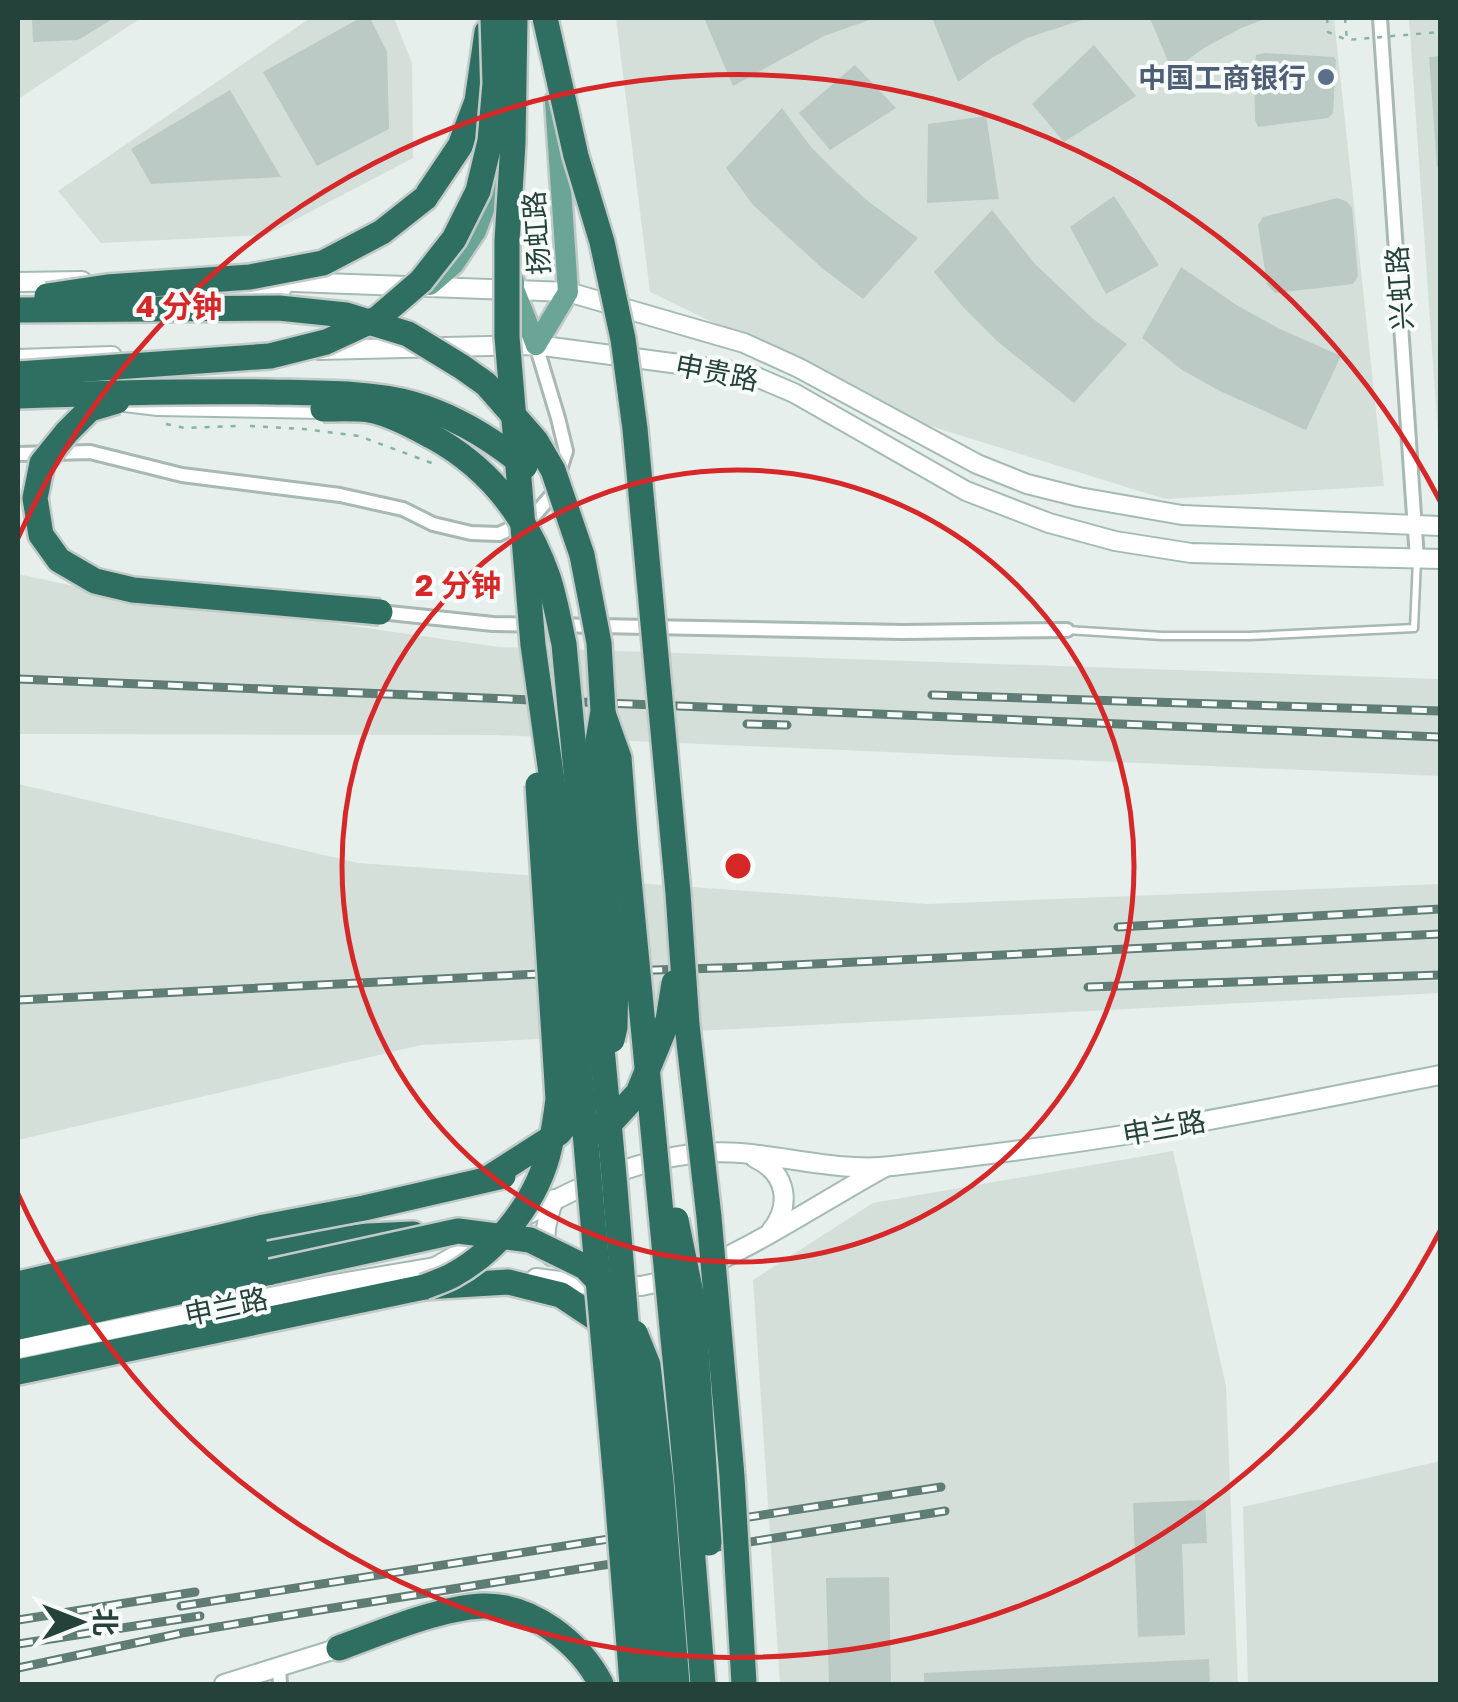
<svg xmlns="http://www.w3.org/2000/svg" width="1458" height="1702" font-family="'Golos Text','Noto Sans SC',sans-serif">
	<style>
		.built { fill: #d4dfda }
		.building { fill: #bbcac4 }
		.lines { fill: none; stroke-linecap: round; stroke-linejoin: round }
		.lane-casing { stroke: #a8b8b2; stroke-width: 11 }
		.street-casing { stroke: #a8b8b2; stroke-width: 18 }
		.secondary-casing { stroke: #a4bbb3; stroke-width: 22 }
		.primary-casing { stroke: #c2cac8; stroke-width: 25 }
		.highway-casing { stroke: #c2cac8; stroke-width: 30 }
		.path { stroke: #86b3a5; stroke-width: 2.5; stroke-dasharray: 5 8; stroke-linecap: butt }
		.lane { stroke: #fff; stroke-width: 6 }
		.street { stroke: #fff; stroke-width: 12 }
		.secondary { stroke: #fff; stroke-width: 18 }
		.primary { stroke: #6aa596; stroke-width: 20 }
		.highway { stroke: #2f6f62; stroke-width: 25 }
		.rail-casing { stroke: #5f7d75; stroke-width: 9 }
		.rail { stroke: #f7fbf9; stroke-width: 5; stroke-dasharray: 15; stroke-linecap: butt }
		.highway-bridge-casing { stroke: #c2cac8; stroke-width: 30; stroke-linecap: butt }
		.path-bridge { stroke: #86b3a5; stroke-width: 2.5; stroke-dasharray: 5 8; stroke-linecap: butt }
		.highway-bridge { stroke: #2f6f62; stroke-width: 25 }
		.ring { fill: none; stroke: #d62828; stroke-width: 5 }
		.service-dot { fill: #5c6f8a; stroke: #f7fbf9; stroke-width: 4 }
		.labels { text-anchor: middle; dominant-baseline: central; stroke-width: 8; stroke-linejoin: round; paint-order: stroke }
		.service-label { font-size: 28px; font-weight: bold; fill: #4e5e75; stroke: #f7fbf9; text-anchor: end }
		.street-label { font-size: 28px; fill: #24423a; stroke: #f7fbf9 }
		.centre { fill: #d62828; stroke: #f7fbf9; stroke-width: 5 }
		.ring-label { font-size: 30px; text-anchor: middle; font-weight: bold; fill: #d62828; stroke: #f7fbf9; stroke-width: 8; stroke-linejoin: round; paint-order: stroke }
	</style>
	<rect width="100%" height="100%" fill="#e6efeb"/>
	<g class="built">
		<polygon points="18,18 141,18 18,99"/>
		<polygon points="310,18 394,18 412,63 413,158 266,235 101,243 58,191"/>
		<polygon points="616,18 1334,18 1384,486 1165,499 924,424 650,292"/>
		<polygon points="1409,18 1440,18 1440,464"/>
		<polygon points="18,574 69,585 498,647 1440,679 1440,776 495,735 18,734"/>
		<polygon points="18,784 358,863 928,904 1440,884 1440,993 421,1045 18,1140"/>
		<polygon points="1173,1151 1226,1386 1238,1684 780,1684 753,1280 873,1203"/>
		<polygon points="1440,1461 1440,1684 1248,1684 1243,1507"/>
	</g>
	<g class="building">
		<polygon points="32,18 114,18 78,40 33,42"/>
		<polygon points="360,18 370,18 387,52 389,129 317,166 263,72"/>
		<polygon points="704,18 875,18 824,36 733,86"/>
		<polygon points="932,18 1085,18 1085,19 1027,38 990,59 958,82"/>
		<polygon points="1150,18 1268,18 1241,28 1204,48 1172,71"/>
		<polygon points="1094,45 1136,96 1064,142 1032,104"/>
		<polygon points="1264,53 1334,57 1336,60 1333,113 1328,118 1258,127 1255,120 1254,70 1256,55"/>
		<polygon points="1440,56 1440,166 1437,167 1429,57"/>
		<polygon points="855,65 896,108 830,150 799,113"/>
		<polygon points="230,90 281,177 151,184 131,149"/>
		<polygon points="782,108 811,147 838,174 869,202 918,238 863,299 822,268 753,205 726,168"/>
		<polygon points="986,116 999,199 927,203 928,124"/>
		<polygon points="1114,196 1159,265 1106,294 1070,227"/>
		<polygon points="1337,198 1346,201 1352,208 1358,276 1353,284 1275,293 1267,284 1258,225 1263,217"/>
		<polygon points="992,210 1035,264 1092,318 1127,344 1074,403 997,341 963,307 934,272"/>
		<polygon points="1181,267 1238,306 1280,329 1341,356 1306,430 1220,391 1182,370 1142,338"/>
		<polygon points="1205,1500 1207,1543 1182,1544 1185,1635 1138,1637 1133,1503"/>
		<polygon points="889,1577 891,1684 829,1684 826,1578"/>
		<polygon points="1209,1659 1210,1684 924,1684 924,1673"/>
	</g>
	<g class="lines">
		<g class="lane-casing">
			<polyline id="lane" points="1067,630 1162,636 1249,636 1414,628 1417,560"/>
		</g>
		<g class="street-casing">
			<g id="street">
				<polyline points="1380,18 1417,559"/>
				<polyline points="18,454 90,452 182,475 340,495 403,509 433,524 471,533 499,534 531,519 552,495 566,451 558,418 536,345"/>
				<polyline points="380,612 493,624 903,632 1067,630"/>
				<polyline points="279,1668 280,1684"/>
			</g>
		</g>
		<g class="secondary-casing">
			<g id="secondary">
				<polyline points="268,281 568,292 744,343 799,368 977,464 1027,484 1079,497 1182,515 1440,526"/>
				<polyline points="18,282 82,281"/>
				<polyline points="199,299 282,288"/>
				<polyline points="318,350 536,345 747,373 794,393 966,491 1049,523 1115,541 1191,553 1440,559"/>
				<polyline points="18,359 112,356"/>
				<polyline points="125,402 158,406 323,409"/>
				<path d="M755 1158C787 1173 792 1205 771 1231"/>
				<path d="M518 1220C585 1182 662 1146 741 1153 790 1157 843 1172 892 1166 978 1156 1064 1145 1149 1131 1246 1114 1343 1094 1440 1075"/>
				<path d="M551 1256C540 1239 548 1217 554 1199"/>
				<path d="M707 1266C769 1238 825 1200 885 1167"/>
				<polyline points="435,1267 491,1235"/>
				<polyline points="536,1278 584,1284 641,1286 679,1278"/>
				<polyline points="18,1349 329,1285 435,1267 445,1268"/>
				<polyline points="224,1684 339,1648"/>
			</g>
		</g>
		<g class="primary-casing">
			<g id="primary">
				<polyline points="514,281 514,289 536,345"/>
				<polyline points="430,285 454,264 476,231 507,147"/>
				<polyline points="536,345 568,292 555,101"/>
			</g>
		</g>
		<g class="highway-casing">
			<g id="highway">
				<polyline points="425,198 460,146 477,101 487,32"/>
				<polyline points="18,1284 264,1227"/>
				<polyline points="18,1307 266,1249 368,1236 413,1234"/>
				<polyline points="18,1327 271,1272"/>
				<polyline points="18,1372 424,1287 508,1282 561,1295 609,1327 614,1333"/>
				<path d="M339 1648C380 1633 439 1608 482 1606 531 1604 580 1643 601 1684"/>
			</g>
		</g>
		<g class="path">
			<polyline points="1345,18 1347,40"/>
			<polyline points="166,424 185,428 237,426"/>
			<polyline points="250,426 304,429 359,436 437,465"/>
		</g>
		<use href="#lane" class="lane"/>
		<use href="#street" class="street"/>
		<use href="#secondary" class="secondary"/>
		<use href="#primary" class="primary"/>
		<use href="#highway" class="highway"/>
		<g class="rail-casing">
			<g id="rail">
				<polyline points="18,679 1440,737"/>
				<polyline points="932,695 1440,711"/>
				<polyline points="747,724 787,725"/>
				<polyline points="1118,927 1440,909"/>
				<polyline points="1088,987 1440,975"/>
				<polyline points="18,1000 560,973 750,967 1440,934"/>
				<polyline points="181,1606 941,1487"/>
				<polyline points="18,1620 195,1592"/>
				<polyline points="18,1644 200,1616"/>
				<polyline points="18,1668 182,1633 295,1614 945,1511"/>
			</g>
		</g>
		<use href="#rail" class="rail"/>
		<g class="highway-bridge-casing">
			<g id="highway-bridge">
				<polyline points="515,18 513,143 507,241 507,337 533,645 557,816 617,1494 632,1684"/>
				<polyline points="545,18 576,156 602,242 623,339 635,429 678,893 687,1025 709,1217 732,1476 744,1684"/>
				<polyline points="47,296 107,287 250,277 323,263 382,232 425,198"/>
				<polyline points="18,310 279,308 346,315 408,334 462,367 486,384 536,441 553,470 582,555 599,643 603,711 595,758 607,907 616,977 615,1027 612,1040"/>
				<polyline points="18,374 270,356 326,342 378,318 421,281 454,239 478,191 490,141 495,83 493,18"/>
				<path d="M18 396C101 393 185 391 269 392 313 393 371 392 413 404 455 416 492 439 525 466"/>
				<polyline points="117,401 90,409 67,432 42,463 35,498 41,535 59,560 95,581 133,590 380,612"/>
				<path d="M323 409C338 409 355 408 369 410 391 414 414 427 433 437 489 468 527 517 548 577 555 598 559 622 564 644L614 1176 656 1684"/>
				<polyline points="604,716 619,758 626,848 687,1484 703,1684"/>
				<polyline points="602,1132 638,1093 668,1020 674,983"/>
				<polyline points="487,1179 559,1133 587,1100"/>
				<polyline points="676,1220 693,1303 709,1543"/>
				<polyline points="264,1227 364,1208 503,1176"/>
				<polyline points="271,1272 458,1231 530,1240 585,1267 602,1285"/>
				<path d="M424 1287C434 1283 444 1280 453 1275 500 1249 539 1198 550 1146 554 1130 556 1115 558 1099L538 785"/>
				<polyline points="635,1333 648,1365 661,1482 677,1684"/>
			</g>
		</g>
		<polyline class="path-bridge" points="1327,18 1328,32 1347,40 1440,32"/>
		<use href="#highway-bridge" class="highway-bridge"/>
	</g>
	<g class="ring">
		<circle cx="738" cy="866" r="396"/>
		<path d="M1440 1231A791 791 0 0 1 18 1194M18 538A791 791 0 0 1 1440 501"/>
	</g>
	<circle class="service-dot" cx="1326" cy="77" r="10"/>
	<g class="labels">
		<g class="service-label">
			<text x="1306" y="77">中国工商银行</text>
		</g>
		<g class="street-label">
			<text transform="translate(536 233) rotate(-94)">扬虹路</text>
			<text transform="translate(1399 288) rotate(-94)">兴虹路</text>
			<text transform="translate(717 372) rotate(11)">申贵路</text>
			<text transform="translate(1164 1127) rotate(-10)">申兰路</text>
			<text transform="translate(226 1306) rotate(-12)">申兰路</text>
		</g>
	</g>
	<circle cx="738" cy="866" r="15" class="centre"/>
	<g class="ring-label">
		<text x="179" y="317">4 分钟</text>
		<text x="458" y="596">2 分钟</text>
	</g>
	<rect width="1458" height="1702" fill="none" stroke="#24423a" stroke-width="40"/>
	<g transform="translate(80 1622) rotate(90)" stroke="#f7fbf9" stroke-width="8" paint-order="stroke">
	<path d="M0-8L18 38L0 25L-18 38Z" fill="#24423a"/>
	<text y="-15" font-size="28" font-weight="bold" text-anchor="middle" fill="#24423a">北</text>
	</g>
</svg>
